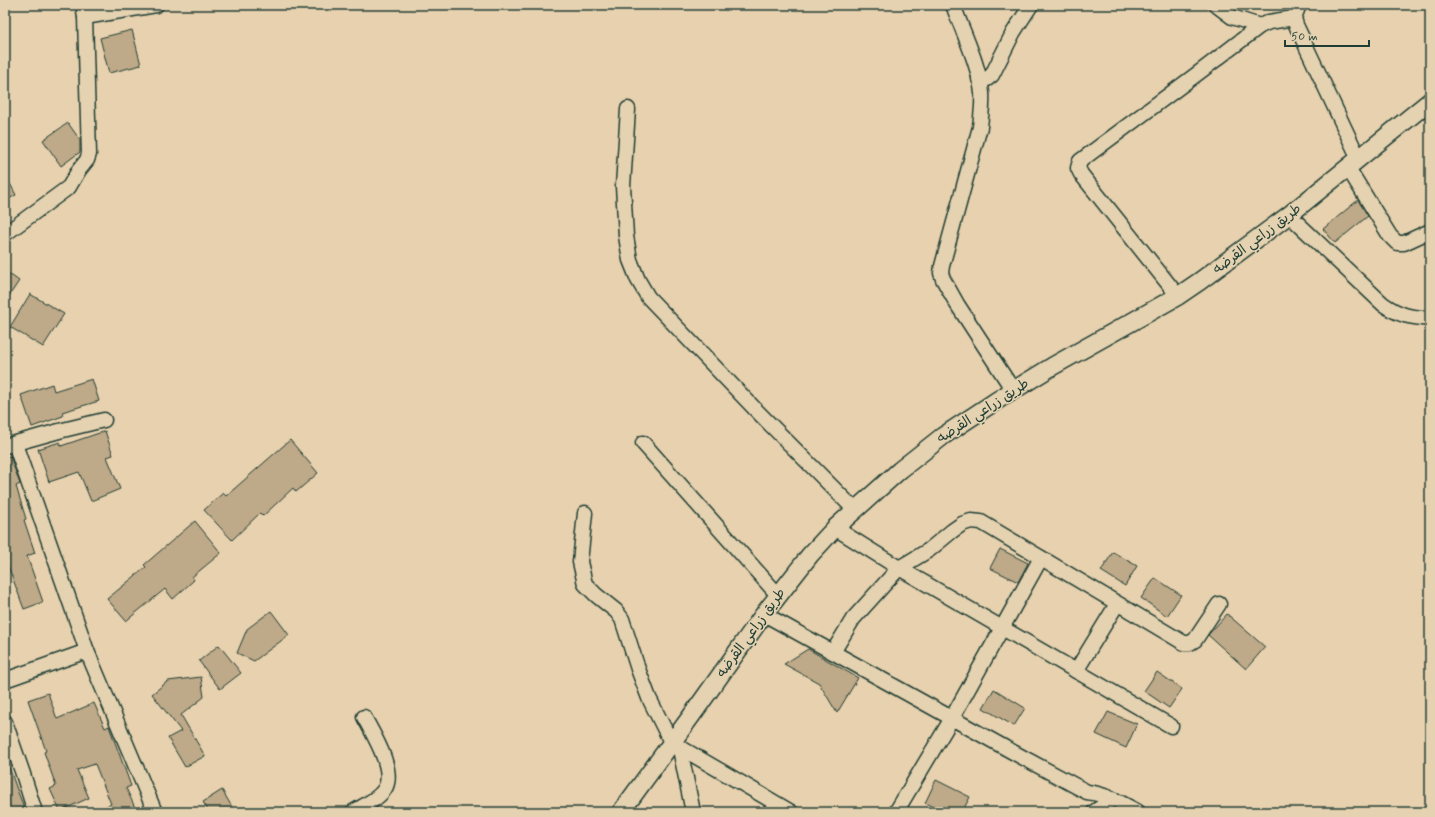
<svg xmlns="http://www.w3.org/2000/svg" width="1435" height="817" font-family="Mynerve,'Playpen Sans Arabic',sans-serif">
	<style>
		.building { fill: #bea988; stroke: #1f3d34 }
		.lines { fill: none; stroke-linecap: round; stroke-linejoin: round }
		.minor-casing { stroke: #1f3d34; stroke-width: 17 }
		.major-casing { stroke: #1f3d34; stroke-width: 20 }
		.minor { stroke: #e5d2b0; stroke-width: 14 }
		.major { stroke: #e5d2b0; stroke-width: 17 }
		.labels { text-anchor: middle; dominant-baseline: central; stroke-width: 3; stroke-linejoin: round; paint-order: stroke }
		.street-label { font-size: 14px; fill: #1f3d34; stroke: #e5d2b0 }
	</style>
	<rect width="100%" height="100%" fill="#e8d1ae"/>
	<filter id="ink" filterUnits="userSpaceOnUse"><feTurbulence type="fractalNoise" baseFrequency=".025" numOctaves="2"/><feDisplacementMap in="SourceGraphic" scale="8" xChannelSelector="R" yChannelSelector="G"/><feConvolveMatrix kernelMatrix="1 2 1 2 8 2 1 2 1" color-interpolation-filters="sRGB"/></filter>
	<g filter="url(#ink)">
		<g class="building">
			<polygon points="132,30 141,65 109,73 100,38"/>
			<polygon points="68,123 80,140 80,152 61,166 43,140"/>
			<polygon points="5,174 16,195 5,201"/>
			<polygon points="1358,200 1368,216 1335,243 1323,229"/>
			<polygon points="5,271 19,281 5,302"/>
			<polygon points="30,294 64,314 43,347 10,327"/>
			<polygon points="92,379 99,401 62,412 63,416 32,427 21,395 52,384 54,391"/>
			<polygon points="105,431 113,455 107,457 120,489 91,501 79,472 49,482 38,449 60,442 61,446"/>
			<polygon points="290,440 318,473 296,492 293,488 263,516 260,513 232,540 204,510 223,493 226,496"/>
			<polygon points="10,456 20,484 16,486 26,519 24,520 35,553 27,556 43,602 24,609 7,563 5,563 5,457"/>
			<polygon points="195,521 221,553 192,577 194,580 173,599 165,589 126,621 107,599 146,567 144,565"/>
			<polygon points="1000,549 1028,563 1018,582 990,568"/>
			<polygon points="1113,552 1137,566 1125,586 1101,571"/>
			<polygon points="1155,578 1181,595 1167,616 1141,598"/>
			<polygon points="271,611 289,635 254,661 237,653 247,629"/>
			<polygon points="1227,614 1265,647 1246,669 1208,635"/>
			<polygon points="219,645 241,673 220,689 199,661"/>
			<polygon points="808,649 858,678 837,713 819,683 784,664"/>
			<polygon points="1157,672 1182,689 1169,708 1144,691"/>
			<polygon points="201,677 204,697 181,715 205,756 185,767 168,738 181,731 152,694 168,681"/>
			<polygon points="994,689 1025,708 1014,726 983,708"/>
			<polygon points="48,693 57,719 94,703 105,728 109,726 131,786 126,788 137,812 92,812 111,804 95,764 77,770 89,798 60,811 50,789 56,786 44,752 46,751 28,700"/>
			<polygon points="1108,712 1137,724 1126,748 1096,734"/>
			<polygon points="6,759 19,795 26,812 5,812 5,760"/>
			<polygon points="936,780 970,797 962,812 943,812 925,803"/>
			<polygon points="222,790 235,812 209,812 203,802"/>
		</g>
		<g class="lines">
			<g class="minor-casing">
				<g id="minor">
					<path d="M953 5C963 32 979 65 982 93 983 104 981 116 980 127L942 266 941 273 943 279 957 304 1013 390"/>
					<polyline points="1216,5 1232,17 1260,26"/>
					<polyline points="1299,5 1294,18 1296,25 1359,159"/>
					<polyline points="85,17 156,5"/>
					<polyline points="979,79 987,79 992,75 1013,33 1031,5"/>
					<polyline points="628,109 623,186 626,236 630,260 638,280 648,297 755,409 855,510"/>
					<polyline points="1348,168 1390,236 1397,243 1404,243 1430,231"/>
					<path d="M1289 215 1383 304C1400 316 1410 317 1430 319"/>
					<polyline points="5,234 69,187 79,170 87,160 89,154 85,17 83,5"/>
					<polyline points="1178,296 1081,174 1078,168 1080,161 1201,71 1260,26 1269,22 1294,18"/>
					<polyline points="643,443 778,595"/>
					<polyline points="15,444 87,651 155,812"/>
					<polyline points="5,446 59,431 104,420"/>
					<polyline points="585,513 580,562 585,584 596,595 616,611 622,619 638,669 649,698 671,742 791,812"/>
					<polyline points="835,528 899,568 1171,726"/>
					<path d="M764 614 1011 751 1087 792C1105 794 1122 803 1138 812"/>
					<polyline points="833,652 853,619 899,568 929,550 952,531 962,524 971,521 981,522 1184,643 1190,643 1195,640 1219,604"/>
					<polyline points="1076,671 1117,604"/>
					<polyline points="5,680 87,651"/>
					<polyline points="5,722 23,774 35,812"/>
					<polyline points="680,749 693,812"/>
					<path d="M353 812C363 806 377 800 384 790 397 772 373 734 364 717"/>
					<polyline points="896,812 952,718 1041,558"/>
					<polyline points="1094,812 1113,799"/>
				</g>
			</g>
			<g class="major-casing">
				<polyline id="major" points="621,812 692,715 764,614 810,555 835,528 900,470 943,436 996,401 1053,366 1178,296 1200,281 1289,215 1430,101"/>
			</g>
			<use href="#minor" class="minor"/>
			<use href="#major" class="major"/>
		</g>
	</g>
	<g class="labels">
		<g class="street-label">
			<text transform="translate(1257 239) rotate(-37)">طريق زراعي القرضه</text>
			<text transform="translate(983 411) rotate(-33)">طريق زراعي القرضه</text>
			<text transform="translate(751 633) rotate(-54)">طريق زراعي القرضه</text>
		</g>
	</g>
	<rect width="1435" height="817" fill="none" stroke="#e5d2b0" stroke-width="20"/>
	<rect x="10" y="10" width="1415" height="797" fill="none" stroke="#1f3d34" stroke-width="1.5" filter="url(#ink)"/>
	<path d="M1285 40v6h84v-6" fill="none" stroke="#1f3d34" stroke-width="2"/>
	<text x="1291" y="40" font-size="12" fill="#1f3d34" stroke="#e5d2b0" stroke-width="3" paint-order="stroke">50 m</text>
</svg>
